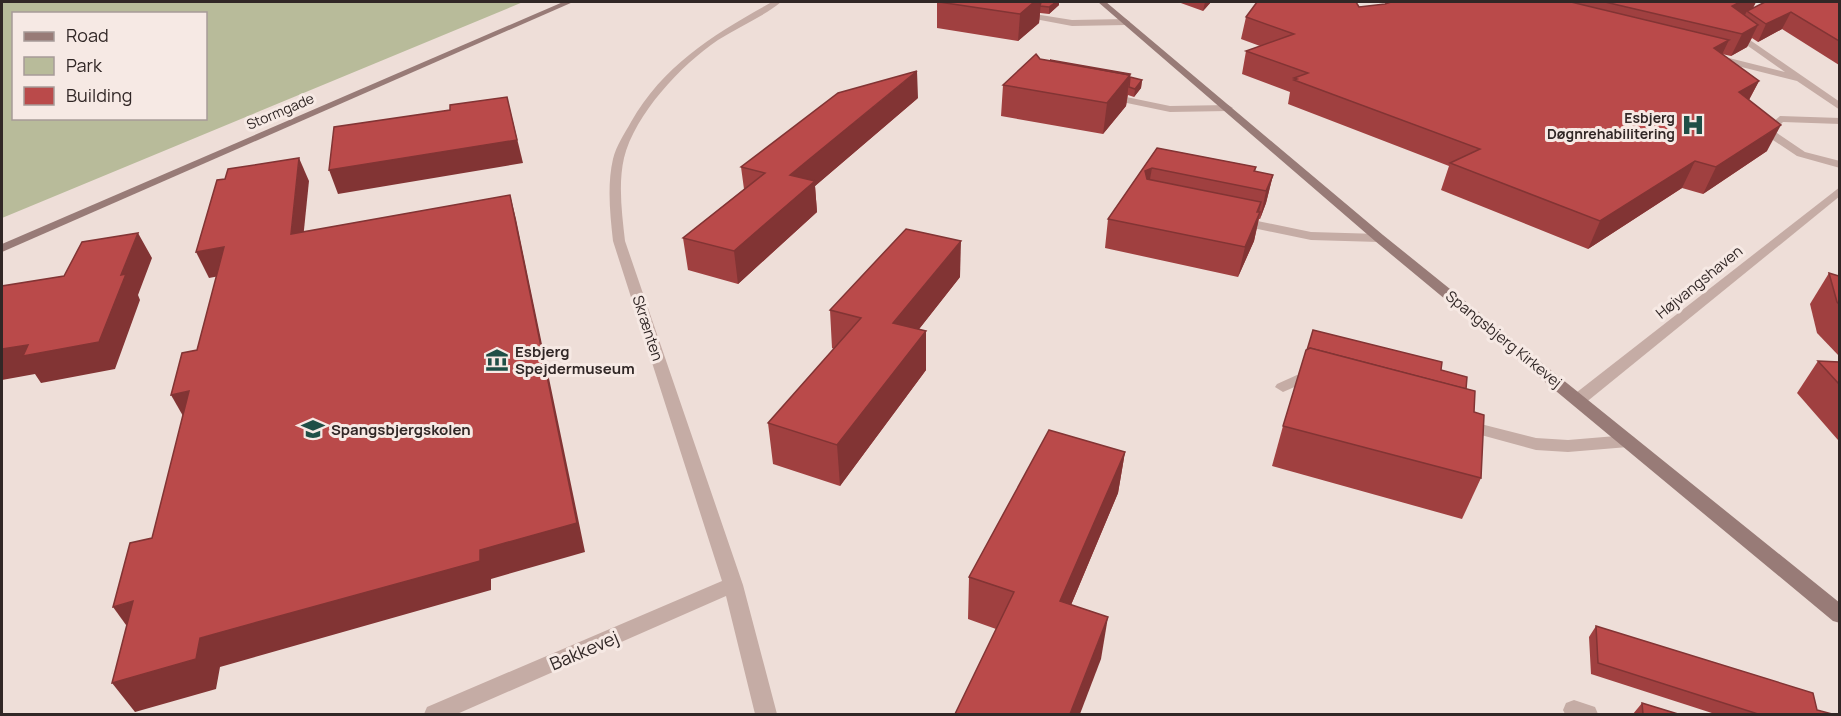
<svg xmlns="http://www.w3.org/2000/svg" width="1841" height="716" font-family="Manrope,sans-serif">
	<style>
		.green { fill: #b8bb9a; fill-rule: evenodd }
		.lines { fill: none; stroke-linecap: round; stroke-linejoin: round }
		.street { fill: #c5aca5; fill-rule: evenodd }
		.secondary { fill: #987b77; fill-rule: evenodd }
		.wall { fill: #a04040 }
		.shaded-wall { fill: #823434 }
		.building { fill: #ba4a4a; stroke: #823434; stroke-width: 1.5 }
		.labels { text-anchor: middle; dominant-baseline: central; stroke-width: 6; stroke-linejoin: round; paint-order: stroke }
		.far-street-label { font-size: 14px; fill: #312726; stroke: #f6e9e4 }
		.far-poi-label { font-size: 14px; font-weight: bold; fill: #312726; stroke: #f6e9e4; text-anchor: end }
		.street-label { font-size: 15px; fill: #312726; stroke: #f6e9e4 }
		.poi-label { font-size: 15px; font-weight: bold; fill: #312726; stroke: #f6e9e4; text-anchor: start }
		.near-street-label { font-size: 18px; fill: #312726; stroke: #f6e9e4 }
	</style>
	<rect width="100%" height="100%" fill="#eeded8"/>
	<path class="green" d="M2 2H523L2 218ZM14 14H206V118H14Z"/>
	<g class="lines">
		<g class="street">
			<path d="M772 2H781C763 17 738 27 718 40 681 65 635 114 624 158 618 184 622 214 625 241L743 585 777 714H755L726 596 457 714H424L427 707 722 581 613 241C610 214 607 185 613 159 616 146 625 133 631 122 664 64 716 33 772 2Z"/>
			<polygon points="1022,12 1072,20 1126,19 1130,22 1126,25 1072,26 1019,16 1018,14"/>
			<polygon points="1734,29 1840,102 1840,110 1797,81 1710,59 1710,55 1713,54 1785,72 1731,34 1730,32"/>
			<polygon points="1107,93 1170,106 1228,105 1233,108 1228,111 1170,112 1103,98 1103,94"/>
			<polygon points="1780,116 1840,118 1840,124 1783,122 1774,131 1805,152 1840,161 1840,168 1797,156 1764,134 1764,130"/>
			<polygon points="1840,187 1840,196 1584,404 1572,404 1570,400 1572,396"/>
			<polygon points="1238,217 1311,232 1379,234 1385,238 1379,242 1311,240 1234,224 1232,221"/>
			<polygon points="1297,375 1322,382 1325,385 1317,390 1299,385 1283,392 1275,387 1277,384"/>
			<polygon points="1465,420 1536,438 1568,440 1628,435 1634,437 1636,441 1634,445 1628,447 1568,452 1536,450 1459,429 1457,425 1459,421"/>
			<polygon points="1574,700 1595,707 1598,714 1565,714 1563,710 1566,703"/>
		</g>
		<g class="secondary">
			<polygon points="563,2 573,2 2,252 2,244"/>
			<polygon points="1098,2 1106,2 1383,235 1840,603 1840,623 1833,621 1375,241"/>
		</g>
	</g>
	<g class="wall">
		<polygon points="937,2 1059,2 1059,5 1049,14 1040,13 1039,23 1018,41 937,28"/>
		<polygon points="1178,2 1211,2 1203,11"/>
		<polygon points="1412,2 1756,2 1753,8 1839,2 1839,65 1782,29 1758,42 1752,38 1747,47 1731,56 1722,54 1759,81 1749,100 1767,151 1703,194 1682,188 1588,249 1441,190 1449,166 1288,104 1290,92 1242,74 1246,51 1260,46 1241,39 1246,17"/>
		<polygon points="1040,59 1130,74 1130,77 1142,80 1141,88 1134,97 1128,95 1126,106 1103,134 1001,116 1003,85"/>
		<polygon points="918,98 815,186 817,212 738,284 688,270 683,238 744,189 741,167"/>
		<polygon points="1157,148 1256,167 1255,172 1273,175 1266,203 1260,219 1259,219 1254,241 1238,277 1105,248 1108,219"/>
		<polygon points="1829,273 1839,276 1839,356 1817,333 1810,304"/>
		<polygon points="960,277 919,329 926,370 840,486 773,464 768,423 834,349 832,348 830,310"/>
		<polygon points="1818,361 1839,362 1839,440 1838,440 1797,393"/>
		<polygon points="1441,370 1466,389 1474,412 1481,478 1462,519 1272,466 1283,426"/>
		<polygon points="1125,452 1118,493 1071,605 1101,659 996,629 968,619 969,577"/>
		<polygon points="1596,626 1817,710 1832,714 1715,714 1591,674 1589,637"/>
		<polygon points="1642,703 1678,714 1633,714"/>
	</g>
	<g class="shaded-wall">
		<polygon points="1034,2 1041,2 1039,23 1018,41 1020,14"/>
		<polygon points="1056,2 1059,2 1059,5 1049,14 1049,7"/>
		<polygon points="1205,2 1211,2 1203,11"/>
		<polygon points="1740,2 1756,2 1751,11 1747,11 1745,15 1722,27 1732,6"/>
		<polygon points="1791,12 1782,29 1758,42 1766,24"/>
		<polygon points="1758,25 1747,47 1731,56 1742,34"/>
		<polygon points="1729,40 1718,63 1714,48"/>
		<polygon points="917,71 918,98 815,186 817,212 738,284 734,251 790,175"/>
		<polygon points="1130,74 1126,106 1103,134 1107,103"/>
		<polygon points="1142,80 1141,88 1134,97 1135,89"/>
		<polygon points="1759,81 1746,105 1739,92"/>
		<polygon points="507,97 523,163 338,194 329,170"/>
		<polygon points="1781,125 1767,151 1703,194 1716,167"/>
		<polygon points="299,158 309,181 301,259 291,234"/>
		<polygon points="1695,161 1682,188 1588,249 1600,221"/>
		<polygon points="1152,168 1147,196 1145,171"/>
		<polygon points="1273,175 1266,203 1260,219 1266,191"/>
		<polygon points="510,195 516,219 585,552 491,579 491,590 220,667 216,689 135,712 112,683 200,638 480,550"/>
		<polygon points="1261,202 1258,218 1260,212 1254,241 1238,277 1245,247"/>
		<polygon points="138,233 152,258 138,295 140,300 115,369 41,383 35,374 2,380 2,349 121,275"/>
		<polygon points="961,241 960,277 894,361 893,323"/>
		<polygon points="224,247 236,273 209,278 196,252"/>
		<polygon points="926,331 926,370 840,486 837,445"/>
		<polygon points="189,391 187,423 171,395"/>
		<polygon points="1125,452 1118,493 1055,643 1060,601"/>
		<polygon points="133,601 134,636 113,607"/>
		<polygon points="1108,617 1101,659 1080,714 1070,714"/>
	</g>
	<g class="building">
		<polygon points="939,2 1034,2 1020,14"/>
		<polygon points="1041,2 1056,2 1049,7 1040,6"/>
		<polygon points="1257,2 1356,2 1359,7 1385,4 1391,2 1571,2 1729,40 1714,48 1759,81 1739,92 1781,125 1716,167 1695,161 1600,221 1450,163 1480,149 1294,80 1297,79 1294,78 1308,73 1246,51 1294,34 1246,17"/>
		<polygon points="1605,2 1740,2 1732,6 1758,25 1742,34"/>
		<polygon points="1765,2 1839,2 1839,41 1791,12 1766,24 1747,11"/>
		<polygon points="1036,54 1040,59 1130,75 1107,103 1003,85"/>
		<polygon points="1050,60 1130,74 1129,75"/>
		<polygon points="917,71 790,175 815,181 734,251 683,238 765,173 741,167 838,93"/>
		<polygon points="1130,77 1142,80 1135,89 1129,87"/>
		<polygon points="507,97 517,140 329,170 334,127 450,110 450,105"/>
		<polygon points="1157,148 1256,167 1254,171 1273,175 1266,191 1152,168 1145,171 1147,179 1261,202 1257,212 1260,212 1245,247 1108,219"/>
		<polygon points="299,158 291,234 510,195 577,523 480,550 480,561 200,638 196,659 112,683 133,601 113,607 130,543 152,538 189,391 171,395 182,353 197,350 224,247 196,252 217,180 225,179 228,169"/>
		<polygon points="906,229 961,241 893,323 926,331 837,445 768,423 861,318 830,310"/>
		<polygon points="138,233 121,275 126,274 99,342 23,356 28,345 2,349 2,286 64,276 82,242"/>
		<polygon points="1829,273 1839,276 1839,304 1837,302"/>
		<polygon points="1313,330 1442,362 1441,370 1467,377 1466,389 1310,348 1307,350"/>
		<polygon points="1310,348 1475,391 1474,412 1484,415 1481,478 1283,426 1306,350"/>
		<polygon points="1818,361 1839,362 1839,384"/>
		<polygon points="1049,430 1125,452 1060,601 1108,617 1070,714 955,714 1014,592 969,577"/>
		<polygon points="1596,626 1813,693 1817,710 1832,714 1758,714 1598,663"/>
		<polygon points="1642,703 1678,714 1643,714"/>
	</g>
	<defs>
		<g id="hospital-bare" transform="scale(1.8)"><path d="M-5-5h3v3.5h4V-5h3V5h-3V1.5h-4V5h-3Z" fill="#1f4f46" stroke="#f6e9e4" stroke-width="2.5" paint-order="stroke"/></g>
		<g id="museum-bare" transform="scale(1.8)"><path d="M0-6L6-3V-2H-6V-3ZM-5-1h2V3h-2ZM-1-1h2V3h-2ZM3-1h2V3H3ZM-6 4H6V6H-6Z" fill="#1f4f46" stroke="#f6e9e4" stroke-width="2.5" paint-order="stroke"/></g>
		<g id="school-bare" transform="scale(1.8)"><path d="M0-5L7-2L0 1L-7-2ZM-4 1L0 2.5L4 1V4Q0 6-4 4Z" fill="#1f4f46" stroke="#f6e9e4" stroke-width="2.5" paint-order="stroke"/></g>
	</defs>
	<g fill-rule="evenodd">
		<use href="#hospital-bare" x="1693" y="125"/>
		<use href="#museum-bare" x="497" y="360"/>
		<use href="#school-bare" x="313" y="429"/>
	</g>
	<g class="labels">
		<g class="far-street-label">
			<text transform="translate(280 111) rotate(-23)">Stormgade</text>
		</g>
		<g class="far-poi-label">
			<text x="1675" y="117">Esbjerg<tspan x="1675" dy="16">Døgnrehabilitering</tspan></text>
		</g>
		<g class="street-label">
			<text transform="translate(1699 282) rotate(-39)">Højvangshaven</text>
			<text transform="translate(648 328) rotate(72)">Skrænten</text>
			<text transform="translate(1504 339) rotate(39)">Spangsbjerg Kirkevej</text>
		</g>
		<g class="poi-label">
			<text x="515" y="351">Esbjerg<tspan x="515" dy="17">Spejdermuseum</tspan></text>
			<text x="331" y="429">Spangsbjergskolen</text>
		</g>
		<g class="near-street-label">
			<text transform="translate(584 650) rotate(-23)">Bakkevej</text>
		</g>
	</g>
	<rect width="1841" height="716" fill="none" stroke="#312726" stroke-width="6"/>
	<rect x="12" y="12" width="195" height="108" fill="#f6e9e4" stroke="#a79b98" stroke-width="1.5"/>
	<rect x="24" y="32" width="30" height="9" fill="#987b77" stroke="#a79b98" stroke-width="1.5"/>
	<text x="66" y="42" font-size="18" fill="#312726">Road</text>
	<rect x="24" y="57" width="30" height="18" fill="#b8bb9a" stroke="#a79b98" stroke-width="1.5"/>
	<text x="66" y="72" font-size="18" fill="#312726">Park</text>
	<rect x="24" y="87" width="30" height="18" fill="#ba4a4a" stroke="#a79b98" stroke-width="1.5"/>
	<text x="66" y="102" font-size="18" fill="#312726">Building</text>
</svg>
